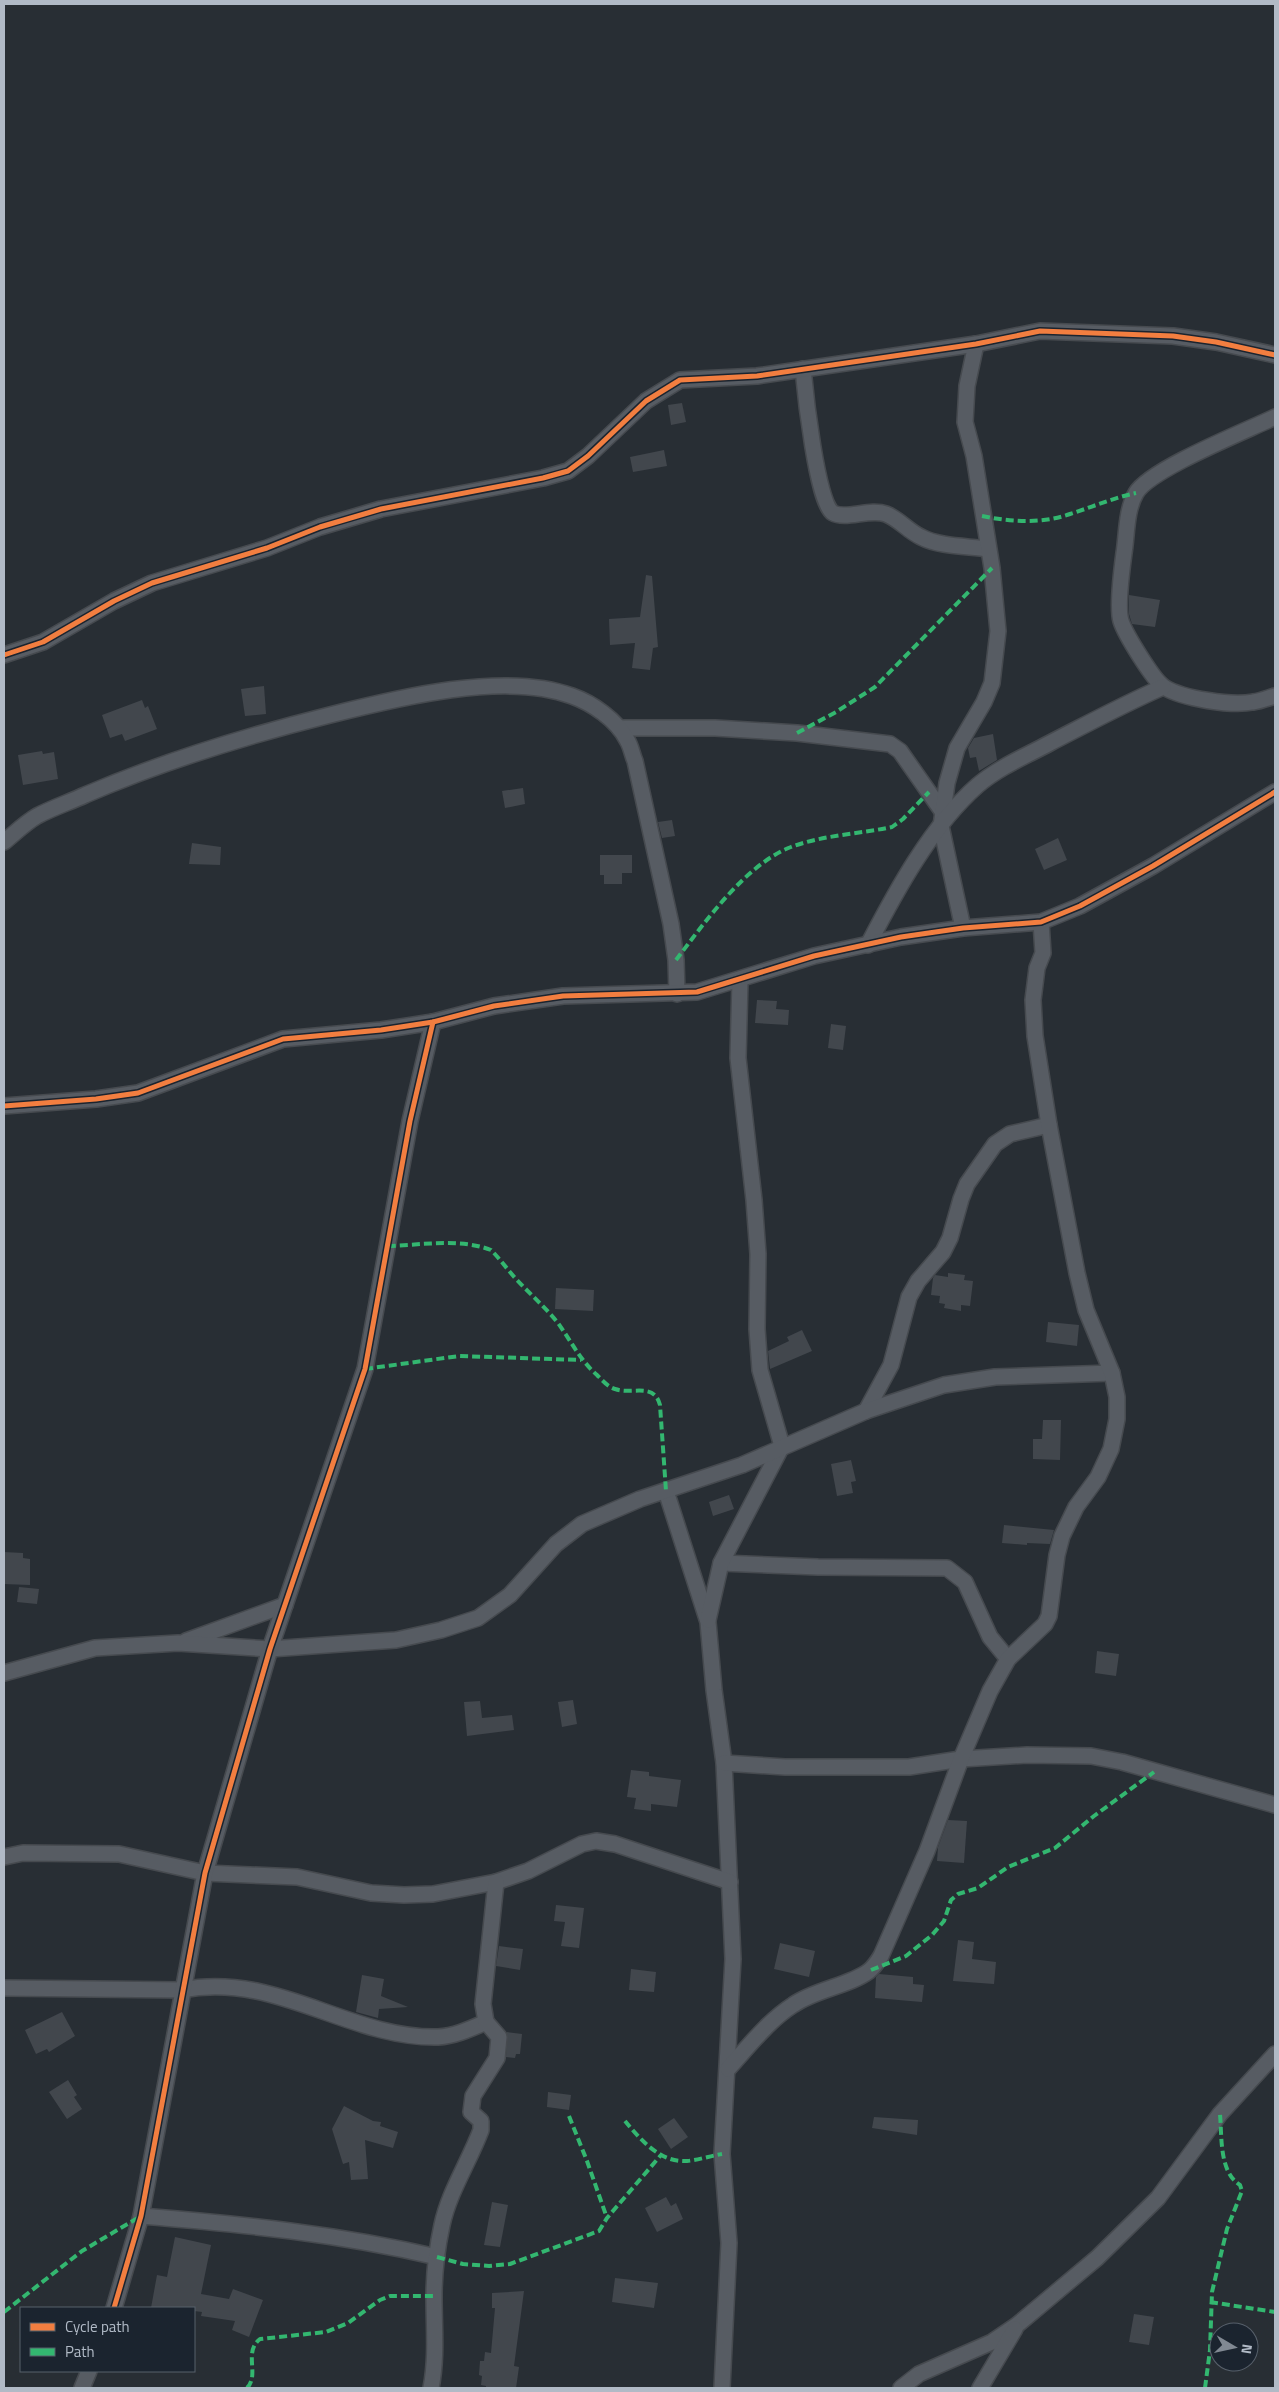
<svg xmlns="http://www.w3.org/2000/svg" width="1279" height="2392" font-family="'Titillium Web',sans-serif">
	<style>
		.building { fill: #42474d }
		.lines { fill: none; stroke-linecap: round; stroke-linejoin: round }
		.minor-casing { stroke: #464a4f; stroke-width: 18 }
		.minor { stroke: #575c63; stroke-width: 15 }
		.quiet { stroke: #33b770; stroke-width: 4; stroke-dasharray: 8 4; stroke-linecap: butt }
		.cycleway-casing { stroke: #1b242f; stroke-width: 8 }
		.cycleway { stroke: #f27e40; stroke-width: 5 }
	</style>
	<rect width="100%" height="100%" fill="#282e34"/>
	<g class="building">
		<polygon points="682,403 686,422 671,425 668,405"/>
		<polygon points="664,450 667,466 633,472 630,457"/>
		<polygon points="646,575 652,576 658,647 653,648 650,670 632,668 635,643 610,645 609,619 640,617"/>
		<polygon points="1129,595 1160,600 1155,627 1132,624 1129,614"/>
		<polygon points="264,686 266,714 245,716 241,689"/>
		<polygon points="142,700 145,708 148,706 157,729 125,741 122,734 110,738 102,715"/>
		<polygon points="993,734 997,760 979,771 976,757 970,758 968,748 974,738"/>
		<polygon points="42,751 43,754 54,752 58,779 23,785 18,755"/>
		<polygon points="523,788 525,804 505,808 502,791"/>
		<polygon points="672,820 675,836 662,838 658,822"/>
		<polygon points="1058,838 1067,860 1044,870 1035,849"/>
		<polygon points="192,843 221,847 220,865 189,864"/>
		<polygon points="600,855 632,855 632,873 622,873 622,884 604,884 604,875 600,875"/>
		<polygon points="757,1000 777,1001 776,1009 789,1010 788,1025 755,1023"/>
		<polygon points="831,1024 846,1026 843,1050 828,1048"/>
		<polygon points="948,1273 965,1275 964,1280 973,1281 970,1306 961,1305 961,1311 944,1308 945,1304 939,1303 940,1296 931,1295 933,1278 935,1275 948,1277"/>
		<polygon points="556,1288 594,1290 593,1311 555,1309"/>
		<polygon points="1048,1322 1079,1325 1077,1346 1046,1342"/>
		<polygon points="802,1330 812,1351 770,1369 768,1351 789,1341 787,1337"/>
		<polygon points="1043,1420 1061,1420 1060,1460 1033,1459 1033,1439 1042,1439"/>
		<polygon points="851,1460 856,1481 851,1482 853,1493 837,1496 831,1464"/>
		<polygon points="729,1495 734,1509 713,1516 709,1502"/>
		<polygon points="1004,1525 1054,1530 1050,1544 1027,1543 1027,1545 1002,1543"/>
		<polygon points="4,1552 23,1553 23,1558 30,1559 30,1585 4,1584"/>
		<polygon points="19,1587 39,1589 37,1604 17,1602"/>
		<polygon points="1097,1651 1119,1654 1116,1676 1095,1673"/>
		<polygon points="573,1700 577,1724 562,1727 558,1702"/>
		<polygon points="480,1701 482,1718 512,1715 514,1730 467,1736 464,1702"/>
		<polygon points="631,1770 649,1772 649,1776 681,1780 677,1807 651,1804 651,1811 634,1809 636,1798 627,1797"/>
		<polygon points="948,1820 967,1821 964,1863 937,1861 938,1847"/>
		<polygon points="556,1905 584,1908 579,1948 561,1946 565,1922 554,1921"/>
		<polygon points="958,1940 974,1942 972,1959 996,1962 994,1984 953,1981"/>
		<polygon points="780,1943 815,1951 809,1977 774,1969"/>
		<polygon points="499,1946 523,1949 520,1970 496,1966"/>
		<polygon points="631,1969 656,1972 654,1992 629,1990"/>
		<polygon points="879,1974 913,1977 913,1984 924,1985 922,2002 875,1998 876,1977"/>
		<polygon points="362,1975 384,1979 381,1996 408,2007 379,2009 378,2018 356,2012"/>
		<polygon points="62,2012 75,2036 49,2052 47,2049 36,2054 25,2030"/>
		<polygon points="507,2032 522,2034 520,2054 516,2054 515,2058 506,2057"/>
		<polygon points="68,2080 77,2095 74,2097 82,2109 67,2119 49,2092"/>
		<polygon points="548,2092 571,2095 569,2110 547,2107"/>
		<polygon points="344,2106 373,2121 381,2122 380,2126 398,2132 393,2148 365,2140 368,2179 351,2180 349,2162 343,2164 332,2129"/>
		<polygon points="874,2117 918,2120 917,2135 872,2128"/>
		<polygon points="674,2118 688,2137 671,2149 658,2129"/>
		<polygon points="666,2197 671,2206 676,2203 683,2219 657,2232 645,2208"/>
		<polygon points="492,2202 508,2205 500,2247 484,2245"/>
		<polygon points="175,2237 211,2245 201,2294 229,2299 233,2289 263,2300 249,2337 232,2330 235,2321 201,2316 202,2312 194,2311 194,2308 151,2308 157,2275 167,2277"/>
		<polygon points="615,2278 658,2283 654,2308 612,2302"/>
		<polygon points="524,2291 514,2366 519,2367 516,2388 486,2388 486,2386 481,2385 482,2376 479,2375 480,2361 484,2361 485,2352 491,2353 495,2308 492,2308 492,2293"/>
		<polygon points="1134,2314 1154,2317 1149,2345 1129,2342"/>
	</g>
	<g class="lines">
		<g class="minor-casing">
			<g id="minor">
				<path d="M803 369C805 391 817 504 833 513 846 520 870 508 886 514 899 519 908 531 921 537 940 547 967 546 988 549"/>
				<path d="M1275 417C1246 431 1150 469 1136 493 1126 510 1127 534 1124 553 1122 568 1117 608 1121 621 1125 634 1154 681 1164 687 1183 699 1232 706 1253 702 1261 701 1268 698 1275 696"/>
				<polyline points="4,655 43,642 114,601 152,583 267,548 320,527 381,509 543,478 568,471 588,456 646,401 680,380 757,376 976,344 1040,331 1173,336 1216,342 1275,355"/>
				<polyline points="619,728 715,728 797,733 890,744 900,751 942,811"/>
				<path d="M4 842C15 833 25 823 37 816 52 808 70 802 85 795 164 761 246 736 330 715 397 698 505 671 572 696 592 703 617 720 627 740 631 746 632 754 635 761L671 924 676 960 677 994"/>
				<polyline points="963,928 941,826 947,783 957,748 984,702 992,683 998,631 992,568 974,456 965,422 967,386 976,344"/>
				<path d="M868 945C896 891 931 826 978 785 999 767 1026 756 1050 743 1087 724 1124 704 1163 687"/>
				<polyline points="4,1106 96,1099 138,1093 283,1039 381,1030 433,1022 494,1006 563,996 697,992 814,956 901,937 963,928 1041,922 1080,906 1153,866 1275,792"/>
				<polyline points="866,1411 891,1365 909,1297 918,1281 943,1252 950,1238 961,1199 967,1184 995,1144 1010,1134 1049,1125"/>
				<polyline points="666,1491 708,1622 714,1690 724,1763 733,1959 722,2154 729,2243 722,2388"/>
				<polyline points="721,1563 818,1567 947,1568 965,1582 990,1637 1008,1659"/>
				<polyline points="708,1620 721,1563 782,1446 760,1370 757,1329 758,1254 754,1200 738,1058 740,980"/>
				<polyline points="186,1641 285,1605"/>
				<polyline points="4,1673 95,1648 178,1643 270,1649 396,1640 441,1630 478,1618 510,1595 556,1544 582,1524 640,1499 742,1465 866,1411 944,1385 995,1377 1112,1373"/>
				<polyline points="724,1763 785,1767 909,1767 961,1759 1027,1755 1091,1756 1122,1762 1275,1805"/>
				<polyline points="4,1857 23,1853 119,1854 205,1873 297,1877 371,1893 404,1895 433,1894 496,1882 528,1871 582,1844 596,1841 615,1844 730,1882"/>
				<path d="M4 1988 182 1990C275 1971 349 2039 438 2037 455 2036 470 2029 486 2022"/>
				<path d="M728 2069C748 2047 768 2021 793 2005 816 1989 849 1986 869 1971 874 1967 878 1961 881 1956L927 1851 961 1759 990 1691 1008 1659 1045 1624 1049 1616 1057 1555 1062 1536 1076 1507 1098 1477 1111 1449 1117 1419V1397L1112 1373 1086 1310 1077 1273 1049 1125 1035 1036 1033 1000 1037 968 1043 953 1041 922"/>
				<path d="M141 2216C241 2224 339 2234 437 2257"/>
				<polyline points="114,2308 141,2216 205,1873 270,1649 365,1369 410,1121 433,1022"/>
				<polyline points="82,2388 89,2371"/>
				<path d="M431 2388C437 2357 434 2328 434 2297 434 2274 437 2248 442 2225 449 2192 469 2162 481 2130V2121L471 2112 473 2096 497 2058 499 2037 486 2022 483 2004 496 1882"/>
				<polyline points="901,2388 919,2374 992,2342 1017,2325 1097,2258 1158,2198 1220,2114 1275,2054"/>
				<polyline points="980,2388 1015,2329"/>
			</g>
		</g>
		<use href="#minor" class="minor"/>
		<g class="quiet">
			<path d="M982 516C1011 522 1042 524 1070 514 1092 507 1113 498 1136 493"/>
			<polyline points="797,733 836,712 875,687 992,568"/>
			<path d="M676 960C705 922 746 864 791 847 823 835 859 834 892 827L903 819 929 792"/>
			<path d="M388 1246C421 1245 460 1238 491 1250 500 1259 507 1269 516 1279 530 1294 545 1307 558 1323 571 1341 580 1360 597 1375 602 1380 608 1387 615 1389 633 1395 654 1382 660 1405L666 1491"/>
			<polyline points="365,1369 459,1356 581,1360"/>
			<polyline points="871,1970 906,1956 932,1935 944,1921 951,1900 958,1894 978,1888 1008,1867 1055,1848 1094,1816 1154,1772"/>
			<polyline points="569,2116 587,2161 607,2218"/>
			<path d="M625 2121C640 2139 660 2163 687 2161 698 2160 710 2156 722 2154"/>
			<polyline points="437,2257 463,2264 489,2266 510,2264 599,2231 607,2218 661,2155"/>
			<polyline points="1210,2302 1275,2312"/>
			<polyline points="4,2312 82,2251 141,2216"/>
			<path d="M247 2388C260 2375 243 2352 260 2339L326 2332 348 2323 380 2300 390 2296H434"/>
			<path d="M1205 2388 1210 2350 1212 2292 1227 2229 1242 2191 1240 2185C1219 2172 1222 2137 1220 2114"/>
		</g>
		<g class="cycleway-casing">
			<g id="cycleway">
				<polyline points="4,655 43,642 114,601 152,583 267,548 320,527 381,509 543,478 568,471 588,456 646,401 680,380 757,376 976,344 1040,331 1173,336 1216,342 1275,355"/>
				<polyline points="4,1106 96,1099 138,1093 283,1039 381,1030 433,1022 494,1006 563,996 697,992 814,956 901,937 963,928 1041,922 1080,906 1153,866 1275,792"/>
				<polyline points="114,2308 141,2216 205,1873 270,1649 365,1369 410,1121 433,1022"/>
			</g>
		</g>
		<use href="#cycleway" class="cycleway"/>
	</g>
	<rect width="1279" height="2392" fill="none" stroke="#b1bac6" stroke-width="10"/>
	<rect x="20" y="2307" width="175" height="65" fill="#1b242f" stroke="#57606b"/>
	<rect x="30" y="2323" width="25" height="8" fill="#f27e40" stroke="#57606b"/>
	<text x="65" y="2332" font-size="15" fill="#b1bac6">Cycle path</text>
	<rect x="30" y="2348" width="25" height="8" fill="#33b770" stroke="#57606b"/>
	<text x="65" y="2357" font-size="15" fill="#b1bac6">Path</text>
	<g transform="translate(1234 2347) rotate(99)"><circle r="24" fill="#1b242f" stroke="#57606b"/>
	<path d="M0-4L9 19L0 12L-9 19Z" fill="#818993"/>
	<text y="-8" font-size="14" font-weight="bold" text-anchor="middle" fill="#b1bac6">N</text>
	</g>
</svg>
